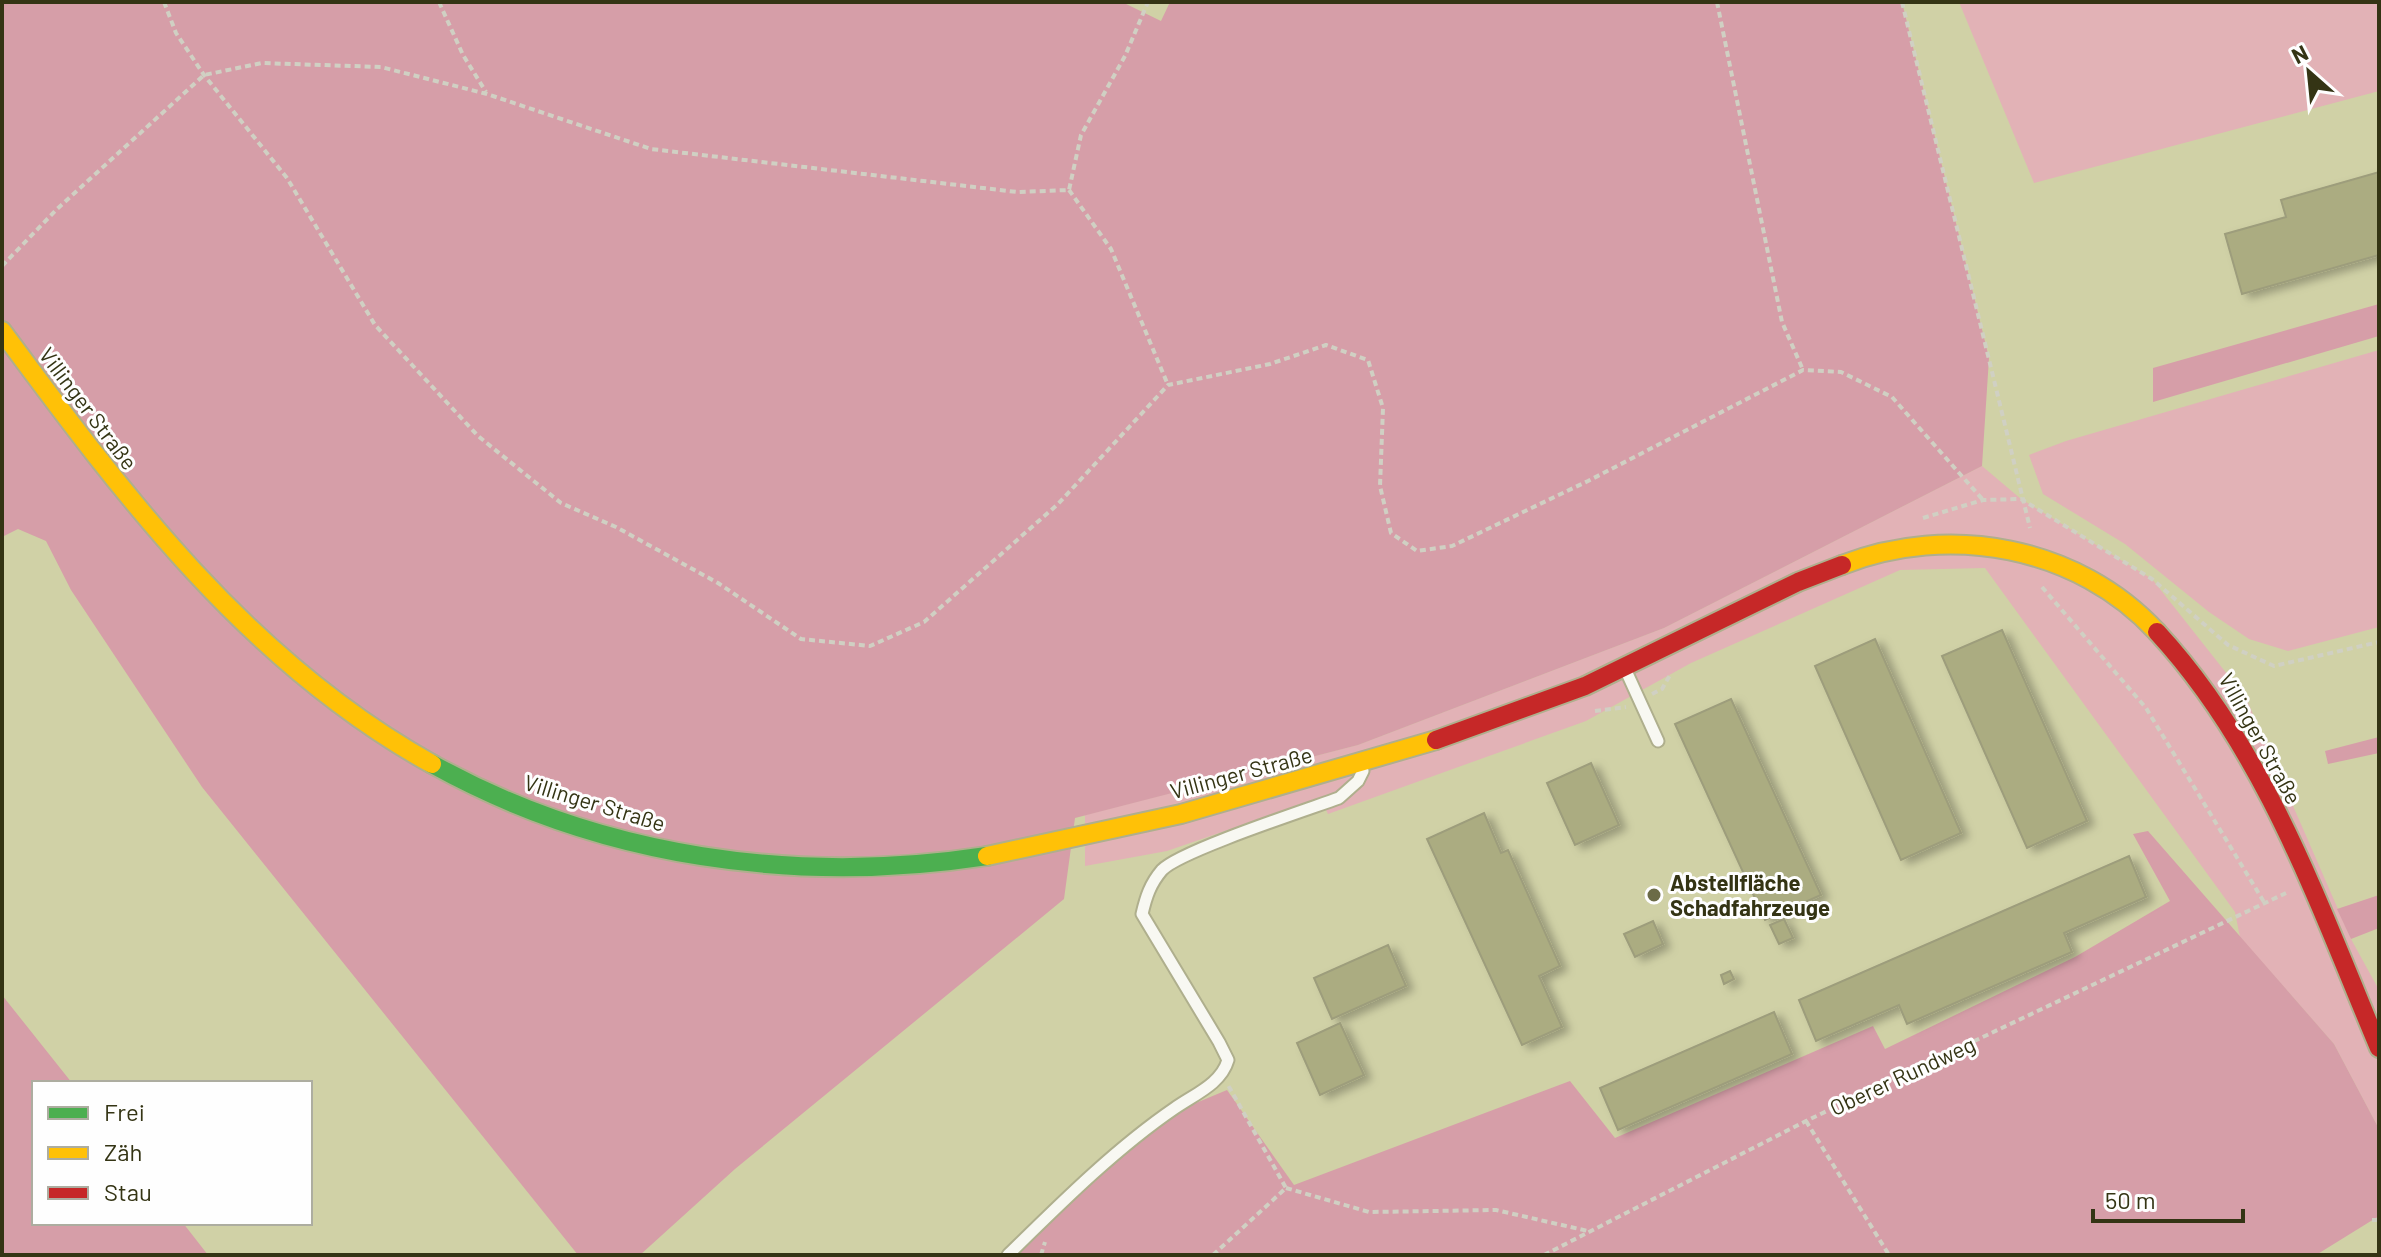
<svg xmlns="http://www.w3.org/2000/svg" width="2381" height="1257" font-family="Barlow,sans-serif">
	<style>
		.green { fill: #e2b2b6 }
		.forest { fill: #d69ea8 }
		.building { fill: #abac81; stroke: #9d9d7b; stroke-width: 2; filter: url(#shadow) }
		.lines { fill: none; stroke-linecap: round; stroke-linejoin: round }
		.lane-casing { stroke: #afaf8d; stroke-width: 15 }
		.fast-casing { stroke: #afaf8d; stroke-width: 22 }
		.slow-casing { stroke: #afaf8d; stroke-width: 22 }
		.jam-casing { stroke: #afaf8d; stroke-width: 22 }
		.path { stroke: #d0d0c3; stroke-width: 4; stroke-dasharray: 6 4; stroke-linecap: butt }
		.lane { stroke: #f8f8f2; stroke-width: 11 }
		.fast { stroke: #4caf50; stroke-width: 18 }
		.slow { stroke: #ffc107; stroke-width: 18 }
		.jam { stroke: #c62828; stroke-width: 18 }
		.poi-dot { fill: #6b6b47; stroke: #fefefe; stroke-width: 3 }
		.labels { text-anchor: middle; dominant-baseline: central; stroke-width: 6; stroke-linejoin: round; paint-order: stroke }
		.street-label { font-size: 22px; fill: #343414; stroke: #fefefe }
		.poi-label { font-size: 22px; font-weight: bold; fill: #343414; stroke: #fefefe; text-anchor: start }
	</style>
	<defs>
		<filter id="shadow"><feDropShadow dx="7" dy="4" stdDeviation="4" flood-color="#0004"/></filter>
	</defs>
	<rect width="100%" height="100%" fill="#d0d1a6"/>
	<g class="green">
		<polygon points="1959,2 2379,2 2379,91 2034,183"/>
		<polygon points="2379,350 2379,627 2288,651 2249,639 2209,612 2125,544 2043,494 2029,455 2066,441"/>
		<polygon points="1982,466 2021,499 2152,579 2246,698 2351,939 2379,990 2379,1129 2334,1044 2240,937 2235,912 1985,568 1900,570 1691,663 1586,721 1328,814 1320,798 1167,851 1085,866 1085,815 1358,745 1664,628"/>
	</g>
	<g class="forest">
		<polygon points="2,2 1122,2 1161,21 1170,2 1902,2 1989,358 1982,466 1664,628 1358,745 1075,818 1064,899 735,1169 640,1255 578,1255 202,787 71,590 46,541 18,529 2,537"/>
		<polygon points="2379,304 2379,336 2153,402 2153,368"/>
		<polygon points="2379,737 2379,753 2328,764 2325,751"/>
		<polygon points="2148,831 2334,1044 2379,1129 2379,1216 2316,1255 1008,1255 1160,1118 1227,1090 1294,1185 1570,1081 1615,1138 1873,1026 1885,1049 2075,957 2170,901 2133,834"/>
		<polygon points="2379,895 2379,928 2351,939 2337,909"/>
		<polygon points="2,995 72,1083 34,1083 34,1223 183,1223 208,1255 2,1255"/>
	</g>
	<g class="building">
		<polygon points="2379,172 2379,255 2242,294 2225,234 2286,217 2281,200"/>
		<polygon points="2002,630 2087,821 2027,848 1942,656"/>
		<polygon points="1875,639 1961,833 1901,860 1815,666"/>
		<polygon points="1731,699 1821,895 1765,920 1675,724"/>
		<polygon points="1591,763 1619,825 1575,845 1547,783"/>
		<polygon points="1484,813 1501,853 1508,850 1560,966 1539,976 1562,1027 1522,1045 1427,839"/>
		<polygon points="2129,856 2146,897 2064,933 2072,952 1907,1024 1899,1005 1816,1041 1799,1000"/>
		<polygon points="1784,919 1793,938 1779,944 1770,925"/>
		<polygon points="1653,921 1663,944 1635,957 1624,934"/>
		<polygon points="1388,945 1406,986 1332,1019 1314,978"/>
		<polygon points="1730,971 1734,979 1724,984 1721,975"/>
		<polygon points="1774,1012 1792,1054 1618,1130 1600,1088"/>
		<polygon points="1340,1023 1364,1075 1320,1095 1297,1043"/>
	</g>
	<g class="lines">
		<g class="lane-casing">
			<g id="lane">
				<polyline points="1627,673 1658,741"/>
				<path d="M1008 1255C1060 1204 1115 1149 1175 1108 1195 1094 1221 1084 1228 1060L1219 1042 1142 914C1146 897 1150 884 1162 870 1180 851 1306 810 1339 798L1358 781 1363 771"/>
			</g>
		</g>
		<g class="fast-casing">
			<path id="fast" d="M432 764C601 858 797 885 987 856"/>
		</g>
		<g class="slow-casing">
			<g id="slow">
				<path d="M2 331C125 497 248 662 432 764"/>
				<path d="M1842 565C1949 523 2078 546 2157 632"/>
				<polyline points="987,856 1181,814 1436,740"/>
			</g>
		</g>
		<g class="jam-casing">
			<g id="jam">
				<path d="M2157 632C2265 749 2318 903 2379 1048"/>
				<polyline points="1436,740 1585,686 1798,582 1842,565"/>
			</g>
		</g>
		<g class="path">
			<polyline points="164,2 176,33 204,75 287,178 375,325 478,436 561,503 616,527 718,583 801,639 870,646 924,622 1058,504 1168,385 1270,364 1326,345 1368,360 1383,408 1380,486 1391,533 1417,551 1452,546 1588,481 1803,370 1841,372 1892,397 1983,500"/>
			<polyline points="439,2 463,55 486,92"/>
			<polyline points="1717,2 1782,322 1803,370"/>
			<polyline points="1902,2 2030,528"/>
			<polyline points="1069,190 1111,249 1168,385"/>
			<polyline points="2,266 57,209 204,75 262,63 381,67 487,94 651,149 1017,192 1069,190 1081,135 1125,56 1148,2"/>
			<polyline points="1923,518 1983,500 2021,499 2152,579 2228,645 2274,666 2379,642"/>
			<polyline points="2042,587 2146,708 2264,902"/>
			<polyline points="1652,694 1662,689 1670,675"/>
			<polyline points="1595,711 1626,707"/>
			<polyline points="1806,1121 1889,1255"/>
			<polyline points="1286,1188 1369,1212 1496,1210 1588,1231"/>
			<polyline points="2372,1220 2379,1220"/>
			<polyline points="1041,1255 1045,1242"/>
			<polyline points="1213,1255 1286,1188 1228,1085"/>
			<polyline points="1544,1255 1806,1121 2286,893"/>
		</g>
		<use href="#lane" class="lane"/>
		<use href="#fast" class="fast"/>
		<use href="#slow" class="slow"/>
		<use href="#jam" class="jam"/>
	</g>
	<circle class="poi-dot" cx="1654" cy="895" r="8"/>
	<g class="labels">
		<g class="street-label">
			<text transform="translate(89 408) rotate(53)">Villinger Straße</text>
			<text transform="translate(2261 738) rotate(61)">Villinger Straße</text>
			<text transform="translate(1241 772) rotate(-15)">Villinger Straße</text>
			<text transform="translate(595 802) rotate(17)">Villinger Straße</text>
			<text transform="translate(1902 1075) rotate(-25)">Oberer Rundweg</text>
		</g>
		<g class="poi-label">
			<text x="1670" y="882">Abstellfläche<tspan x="1670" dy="25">Schadfahrzeuge</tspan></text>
		</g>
	</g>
	<rect width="2381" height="1257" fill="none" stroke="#343414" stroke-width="8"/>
	<rect x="32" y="1081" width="280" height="144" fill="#fefefe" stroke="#adada0" stroke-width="2"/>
	<rect x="48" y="1107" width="40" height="12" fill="#4caf50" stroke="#adada0" stroke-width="2"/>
	<text x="104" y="1121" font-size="24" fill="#343414">Frei</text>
	<rect x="48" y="1147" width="40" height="12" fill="#ffc107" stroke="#adada0" stroke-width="2"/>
	<text x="104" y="1161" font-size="24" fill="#343414">Zäh</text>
	<rect x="48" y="1187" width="40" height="12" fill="#c62828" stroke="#adada0" stroke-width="2"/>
	<text x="104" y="1201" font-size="24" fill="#343414">Stau</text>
	<g transform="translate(2309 72) rotate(333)" stroke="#fefefe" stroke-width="6" paint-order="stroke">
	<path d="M0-6L14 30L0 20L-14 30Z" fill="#343414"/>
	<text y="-12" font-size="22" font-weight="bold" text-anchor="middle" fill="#343414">N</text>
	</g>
	<path d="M2093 1209v12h150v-12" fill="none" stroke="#343414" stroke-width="4"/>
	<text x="2105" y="1209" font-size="24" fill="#343414" stroke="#fefefe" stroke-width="6" paint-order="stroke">50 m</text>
</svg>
